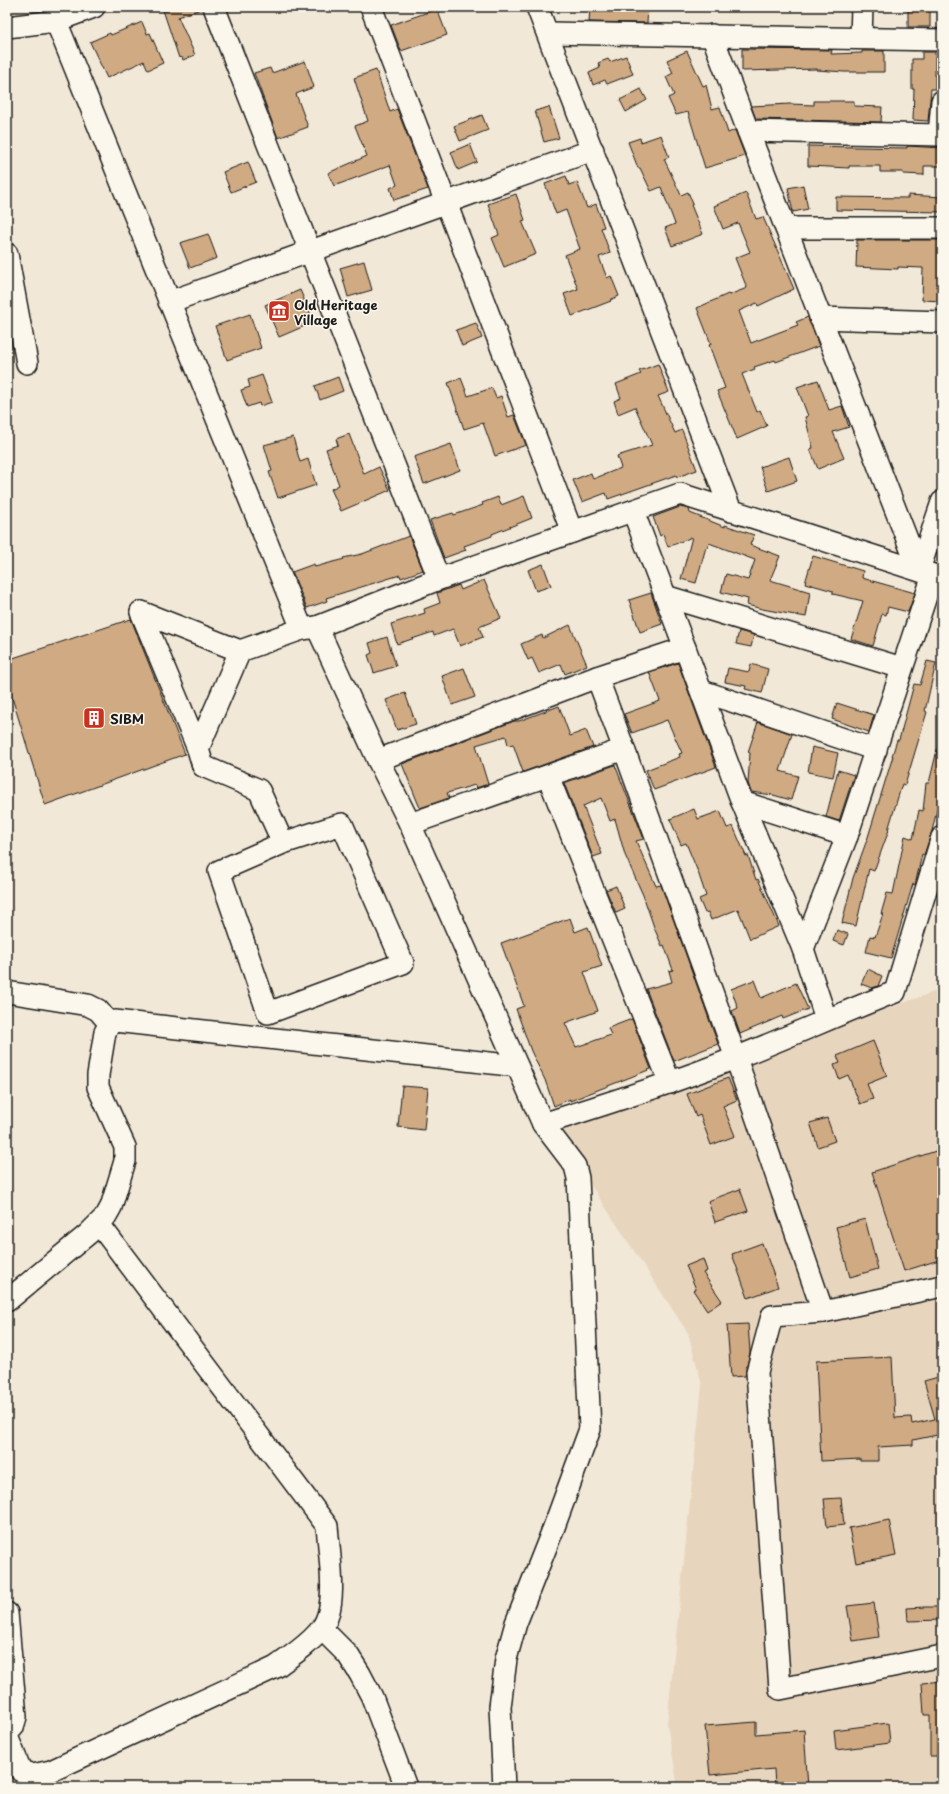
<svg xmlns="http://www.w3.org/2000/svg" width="949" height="1794" font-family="'Playpen Sans',sans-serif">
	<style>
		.built { fill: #e8d5be }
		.building { fill: #d0aa82; stroke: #1c1c1c }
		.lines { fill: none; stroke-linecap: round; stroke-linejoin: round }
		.minor-casing { stroke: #1c1c1c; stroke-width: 24 }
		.minor { stroke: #fbf7ec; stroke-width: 21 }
		.labels { text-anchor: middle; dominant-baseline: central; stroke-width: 3; stroke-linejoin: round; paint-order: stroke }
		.poi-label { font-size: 13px; font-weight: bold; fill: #1c1c1c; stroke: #fbf7ec; text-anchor: start }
	</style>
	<rect width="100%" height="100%" fill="#f2e8d7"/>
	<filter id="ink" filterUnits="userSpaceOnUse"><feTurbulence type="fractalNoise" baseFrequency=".025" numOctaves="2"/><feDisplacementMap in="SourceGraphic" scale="8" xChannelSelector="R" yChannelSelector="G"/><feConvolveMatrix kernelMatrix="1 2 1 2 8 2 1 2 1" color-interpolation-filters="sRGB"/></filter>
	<g filter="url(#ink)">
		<polygon class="built" points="942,989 942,1787 678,1787 667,1724 702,1385 688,1333 554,1129"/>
		<g class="building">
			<polygon points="162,7 201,7 201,9 178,17 195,55 183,60 182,57 179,58"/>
			<polygon points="590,7 648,7 647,23 589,22"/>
			<rect x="908" y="7" width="22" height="20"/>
			<polygon points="437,9 447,35 401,51 391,25"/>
			<polygon points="142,22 147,34 150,33 163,63 148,70 144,61 107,78 90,42 110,33 111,35"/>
			<polygon points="742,49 832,50 831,54 862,53 862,51 884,51 884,72 844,72 817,70 817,69 742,71"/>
			<polygon points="687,51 703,86 706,85 712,109 720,107 728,133 735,130 745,156 705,168 688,112 676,115 668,98 674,95 666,77 673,73 667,60"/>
			<polygon points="922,52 935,52 935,89 931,89 928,121 913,120 914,89 912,89 912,59 922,59"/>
			<polygon points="626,56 633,74 607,84 605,80 593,85 589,73 600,68 598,63 608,59 610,62"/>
			<polygon points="305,61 314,87 296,94 308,127 278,138 254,73 270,68 272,73"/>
			<polygon points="376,70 390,112 397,109 428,189 394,200 390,188 397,185 390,165 334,186 328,173 367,156 355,126 368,121 354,78"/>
			<polygon points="641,89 647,100 626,112 620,100"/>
			<polygon points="814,101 854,101 854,106 882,107 881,122 756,119 751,106 790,104 814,105"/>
			<polygon points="549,107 559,138 544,142 535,111"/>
			<polygon points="482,115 488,130 460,141 454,126"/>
			<polygon points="661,135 669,157 664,159 681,195 688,192 693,204 691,205 703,234 672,246 665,228 675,224 661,187 651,191 640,168 638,168 628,142 640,138 641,142"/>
			<polygon points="470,144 477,162 458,170 451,152"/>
			<polygon points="808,146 907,148 907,146 942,148 942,166 924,166 924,175 903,174 903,172 880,172 880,166 849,166 849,168 808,166"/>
			<polygon points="248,162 256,182 231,192 223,172"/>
			<polygon points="566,176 569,185 577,182 587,208 596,204 604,227 601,228 610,253 599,257 607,278 611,276 619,296 610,300 611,301 572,316 564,294 578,289 565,255 580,249 566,210 556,214 545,184"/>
			<polygon points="803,185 808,209 793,212 788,188"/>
			<polygon points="746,193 756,219 763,217 794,289 758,306 757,303 739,311 751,343 798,325 796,322 808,317 819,346 776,362 775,360 754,367 755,369 742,374 757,412 760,410 767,426 737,439 717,391 725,388 709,345 711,344 697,308 728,294 729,295 747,288 735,258 750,252 738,223 723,229 714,206"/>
			<polygon points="516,194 525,220 522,221 536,254 504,267 492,238 499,235 488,204"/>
			<polygon points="908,195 942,197 942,212 836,210 836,197 908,198"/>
			<polygon points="208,234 217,258 190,268 180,243"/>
			<polygon points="857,240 942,240 942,301 922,300 923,268 898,267 898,269 856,267"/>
			<polygon points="364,261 372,290 348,297 340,268"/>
			<polygon points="300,290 314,322 279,337 265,305"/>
			<polygon points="250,314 261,348 227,360 215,326"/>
			<polygon points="476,323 482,338 462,346 456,330"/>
			<polygon points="658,364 669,392 658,396 675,433 682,430 697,470 677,477 676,475 608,499 606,493 582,502 573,480 591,473 593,479 621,468 617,456 652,445 635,407 618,414 614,401 621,398 616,384 641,374 639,371"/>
			<polygon points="262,375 272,402 260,406 259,403 247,407 241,390 250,387 248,380"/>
			<polygon points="338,377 343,391 320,400 315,386"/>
			<polygon points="461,378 468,396 492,388 496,398 501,396 508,417 514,415 526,445 495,456 483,423 464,429 448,383"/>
			<polygon points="818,380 829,410 842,406 849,427 833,432 844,458 818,469 810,449 813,448 805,417 808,416 797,387"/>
			<polygon points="349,434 364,474 379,467 390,490 341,511 331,489 339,485 326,449 338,445 336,439"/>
			<polygon points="293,437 300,462 308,459 316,485 278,498 269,472 272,471 264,445"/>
			<polygon points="451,444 460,470 424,484 414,457"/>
			<polygon points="789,457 797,481 768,491 760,467"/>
			<polygon points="524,496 532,518 492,534 492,536 464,546 466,550 444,558 430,520 453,513 454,515 483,505 482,503 498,497 501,505"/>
			<polygon points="680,507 689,509 690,513 725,527 725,525 754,535 750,545 780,556 770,580 810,592 806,617 762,609 747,605 748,599 721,592 726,574 748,580 755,560 709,543 707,548 706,547 696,583 681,579 692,537 668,547 663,534 660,536 653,517"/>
			<polygon points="409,536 423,570 401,578 400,575 326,598 327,601 307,608 292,572 314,564 315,567 344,559 343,558 362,554"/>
			<polygon points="813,556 863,571 862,578 915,593 908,612 888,607 886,615 882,614 873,646 851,639 863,601 833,594 833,591 805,583"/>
			<polygon points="543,564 551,586 536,591 528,570"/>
			<polygon points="484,580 501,618 479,627 483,637 460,646 453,629 434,636 433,632 397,644 391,624 425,613 424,609 440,603 437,593 459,585 461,590"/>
			<polygon points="651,593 662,624 640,632 629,600"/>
			<polygon points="131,619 185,754 45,805 7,681 7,660"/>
			<polygon points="570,625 587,665 565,674 561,664 539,673 532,658 528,660 521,644 542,635 543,638"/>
			<polygon points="739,631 754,635 751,647 736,644"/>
			<polygon points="387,637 396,666 374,673 368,655 372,653 369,643"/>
			<polygon points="927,661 936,663 925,711 927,712 905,785 902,784 888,830 889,830 874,871 869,869 856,926 842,923 853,878 868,837 893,756 892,756 897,740 899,740 914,684 920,685"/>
			<polygon points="678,663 716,767 654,790 646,770 680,757 679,754 682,753 667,720 632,733 624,714 660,701 649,672"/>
			<polygon points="751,664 768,669 762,693 745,689 746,686 725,682 728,668 749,672"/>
			<polygon points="464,668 475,697 452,705 442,676"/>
			<polygon points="405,693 416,724 397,730 386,700"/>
			<polygon points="837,703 874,715 869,732 832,719"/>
			<polygon points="559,706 570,736 586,730 593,747 523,772 513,744 508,745 506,736 476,745 488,784 476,788 475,785 447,793 449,798 420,808 402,764 514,721 519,721"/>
			<polygon points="758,722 792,734 780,771 798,776 791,800 773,795 751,792 748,783 750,753 748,752"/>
			<polygon points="938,746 942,747 942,797 940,797 932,831 924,855 922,854 916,881 915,885 913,884 891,958 866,952 870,936 875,937 883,914 881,914 887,893 893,894 905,836 913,839 919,810 923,811 926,783 929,783"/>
			<polygon points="812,747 838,753 833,777 808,772"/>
			<polygon points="615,765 644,839 636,841 656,886 661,885 718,1044 674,1061 646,989 672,982 669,971 673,970 664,945 662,946 655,930 643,895 625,855 615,819 610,821 601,798 583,806 602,854 593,857 564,783"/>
			<polygon points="838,770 854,775 839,821 826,817"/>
			<polygon points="694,809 698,819 720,811 727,828 733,826 746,856 748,855 756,880 758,879 779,926 750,939 738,909 711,920 708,912 705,913 699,899 706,896 698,872 686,843 681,845 670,819"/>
			<polygon points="616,886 625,909 616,913 606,890"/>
			<polygon points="570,918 575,932 588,927 602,966 584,972 598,1011 565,1023 576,1047 611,1035 608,1028 632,1019 651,1069 570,1101 570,1099 554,1106 545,1080 531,1051 516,1009 524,1006 501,943"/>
			<polygon points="837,930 848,934 844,945 833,941"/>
			<polygon points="868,969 882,976 878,986 872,988 861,984"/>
			<polygon points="754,980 761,998 796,983 808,1009 783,1019 782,1016 740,1034 732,1011 738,1008 731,989"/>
			<polygon points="873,1041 887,1076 867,1084 873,1099 860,1104 848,1075 839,1079 834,1065 840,1063 837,1056"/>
			<polygon points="728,1078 737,1100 723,1106 735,1136 711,1145 700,1115 696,1117 687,1094"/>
			<polygon points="402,1086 428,1088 424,1130 398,1127"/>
			<polygon points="827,1118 835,1141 818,1147 810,1123"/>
			<polygon points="942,1149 942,1259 904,1271 872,1172"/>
			<polygon points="740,1189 748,1211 715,1222 708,1201"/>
			<polygon points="865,1219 878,1269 850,1277 836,1227"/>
			<polygon points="762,1243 778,1287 748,1298 732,1254"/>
			<polygon points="703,1259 707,1271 703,1273 722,1301 707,1311 693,1290 696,1289 686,1266"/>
			<polygon points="748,1324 750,1352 745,1376 731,1377 727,1325"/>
			<polygon points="892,1357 895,1418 911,1417 912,1424 935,1419 924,1381 942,1376 942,1434 913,1440 913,1445 878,1447 878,1461 860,1461 860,1459 821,1461 816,1361"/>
			<polygon points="841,1498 844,1525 827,1527 824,1499"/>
			<polygon points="889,1520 896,1555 856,1563 849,1528"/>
			<polygon points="874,1603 879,1637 853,1641 847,1606"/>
			<polygon points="925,1607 942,1607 942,1620 908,1621 907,1608"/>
			<polygon points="942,1681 942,1756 930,1756 930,1715 924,1715 922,1683"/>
			<polygon points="756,1722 756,1734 804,1730 808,1787 775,1787 774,1769 710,1775 705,1726"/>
			<polygon points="888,1723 890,1743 836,1750 834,1730"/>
		</g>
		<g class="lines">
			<g class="minor-casing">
				<g id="minor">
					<polyline points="94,7 56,21 302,629 317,627 439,579"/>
					<polyline points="214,7 439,579 680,494 942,578"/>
					<polyline points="371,7 572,532"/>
					<polyline points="537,7 731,511"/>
					<polyline points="7,27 56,21"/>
					<polyline points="548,33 942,40"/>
					<polyline points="712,35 748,131 919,570"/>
					<polyline points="861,38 862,7"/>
					<polyline points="748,131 942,135"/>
					<polyline points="939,135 942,101"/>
					<polyline points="786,228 942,228"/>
					<polyline points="7,254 27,363"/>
					<polyline points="169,302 593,150"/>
					<polyline points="820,318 942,322"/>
					<polyline points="919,570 942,502"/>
					<polyline points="665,596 902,668"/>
					<polyline points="141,612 198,749 203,766 259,790 283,843 342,824 403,963 268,1013 219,871 283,843"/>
					<polyline points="141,612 240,651"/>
					<path d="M317 627 378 760 410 824 543 1124C608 1103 673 1083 735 1058 789 1037 841 1013 895 992L942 837"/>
					<polyline points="685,648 742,802 803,949 826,1019"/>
					<polyline points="702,691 876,750"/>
					<polyline points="198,749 240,651 302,629"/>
					<polyline points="624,749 736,1058 823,1312"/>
					<polyline points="378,760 597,677"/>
					<polyline points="548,776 670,1083"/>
					<polyline points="742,802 847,836"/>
					<polyline points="410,824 624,749 597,677 685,648 633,511"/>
					<polyline points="803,949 847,836 933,575"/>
					<polyline points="7,992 88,1005 98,1010 110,1024"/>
					<polyline points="942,1286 823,1312 772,1316 757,1372 780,1689 942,1656"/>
					<polyline points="7,1301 88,1234 106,1216 111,1207 125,1161 125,1147 98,1087 98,1075 105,1032 110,1024 115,1021 517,1066"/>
					<polyline points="7,1613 16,1717 13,1727 7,1733"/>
					<polyline points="322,1629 348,1655 360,1674 372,1697 406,1787"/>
					<path d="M7 1736 21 1771 33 1775 51 1771 276 1667C291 1656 310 1644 321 1629 339 1607 329 1553 327 1526L99 1224"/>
					<polyline points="504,1787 500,1707 506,1659 516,1623 554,1527 590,1429 578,1178 575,1166 543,1124"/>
				</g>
			</g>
			<use href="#minor" class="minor"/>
		</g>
	</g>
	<defs>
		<g id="museum-square" transform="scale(1.15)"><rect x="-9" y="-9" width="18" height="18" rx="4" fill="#c8321e" stroke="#fbf7ec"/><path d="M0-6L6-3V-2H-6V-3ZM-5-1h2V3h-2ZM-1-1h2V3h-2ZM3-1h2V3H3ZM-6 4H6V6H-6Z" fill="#fff"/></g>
		<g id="building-square" transform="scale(1.15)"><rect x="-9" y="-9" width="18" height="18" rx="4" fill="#c8321e" stroke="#fbf7ec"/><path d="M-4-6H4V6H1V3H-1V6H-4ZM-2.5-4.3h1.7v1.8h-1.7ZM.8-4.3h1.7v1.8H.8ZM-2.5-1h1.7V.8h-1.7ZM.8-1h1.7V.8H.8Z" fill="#fff"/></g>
	</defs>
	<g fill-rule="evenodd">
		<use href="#museum-square" x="279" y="311"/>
		<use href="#building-square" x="94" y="718"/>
	</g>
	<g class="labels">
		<g class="poi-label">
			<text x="294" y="304">Old Heritage<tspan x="294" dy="15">Village</tspan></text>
			<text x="110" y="718">SIBM</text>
		</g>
	</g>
	<rect width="949" height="1794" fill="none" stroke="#fbf7ec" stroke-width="24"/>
	<rect x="12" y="12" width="925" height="1770" fill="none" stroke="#1c1c1c" stroke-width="1.5" filter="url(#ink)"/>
</svg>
